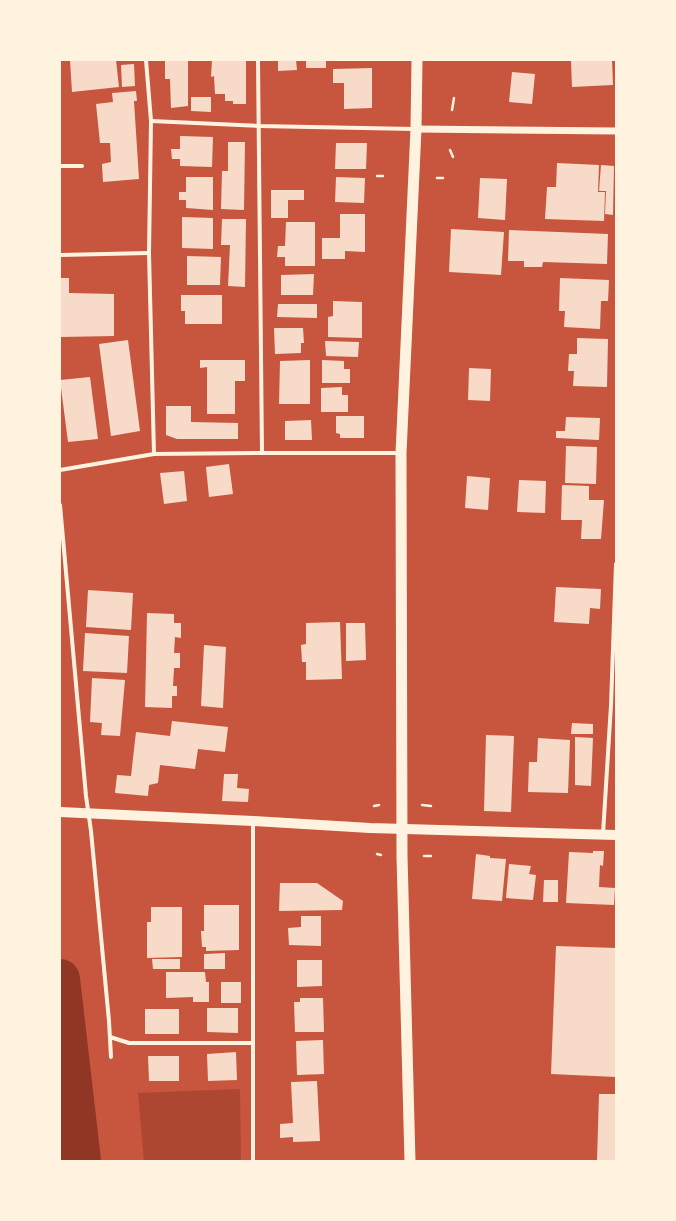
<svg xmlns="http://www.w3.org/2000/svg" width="676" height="1221" font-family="Inter,sans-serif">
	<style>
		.green { fill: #ae4732 }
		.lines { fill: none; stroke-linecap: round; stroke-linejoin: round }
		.river { stroke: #8f3625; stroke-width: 40 }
		.building { fill: #f7dbc8 }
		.path { stroke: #fff3e0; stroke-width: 2.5 }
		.minor { stroke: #fff3e0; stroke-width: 4 }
		.tertiary { stroke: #fff3e0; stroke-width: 7 }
		.primary { stroke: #fff3e0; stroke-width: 10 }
		.trunk { stroke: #fff3e0; stroke-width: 11 }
	</style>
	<rect width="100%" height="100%" fill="#c8553d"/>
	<polygon class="green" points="240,1089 241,1161 144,1161 138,1093"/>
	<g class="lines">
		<polyline class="river" points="60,979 81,1161"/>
	</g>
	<g class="building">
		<polygon points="70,60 116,60 119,87 72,92"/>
		<polygon points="165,60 188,60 188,106 171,108 170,79 165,79"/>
		<polygon points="212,60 246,60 246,104 233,104 233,101 225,101 225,94 215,94 214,76 211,77"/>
		<polygon points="278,60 296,60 297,70 278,71"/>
		<rect x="306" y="60" width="20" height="8"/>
		<polygon points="571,60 612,60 613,85 572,87"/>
		<polygon points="134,64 135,86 122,87 121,65"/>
		<polygon points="372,68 372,108 344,109 344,83 333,83 333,69"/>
		<polygon points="512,72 535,74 532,104 509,102"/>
		<polygon points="136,91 137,101 134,101 139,179 103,182 102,164 111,162 110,143 100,143 96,104 113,102 112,93"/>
		<polygon points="191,97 211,97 211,112 191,111"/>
		<polygon points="180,136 213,137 212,167 180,166 180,159 172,159 171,149 180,149"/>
		<polygon points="228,142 245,142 244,210 221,209 222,171 228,171"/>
		<polygon points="336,143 367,143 366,169 335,169"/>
		<polygon points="557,163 599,165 598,192 605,192 604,221 545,219 547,187 556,187"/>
		<polygon points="601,165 614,166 613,215 605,214 606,191 599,191"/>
		<polygon points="186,177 213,177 213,210 186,208 186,200 179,200 179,192 186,192"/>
		<polygon points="336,177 365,178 364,203 335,202"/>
		<polygon points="480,178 507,179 505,220 478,218"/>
		<polygon points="271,190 304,190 304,200 288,200 288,218 271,218"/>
		<polygon points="340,214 365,214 365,252 345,251 345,259 322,259 322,238 340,238"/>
		<polygon points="182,217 213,218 213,249 182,248"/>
		<polygon points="222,219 246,219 245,287 228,286 230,245 221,245"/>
		<polygon points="286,222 315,222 315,266 285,266 285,257 277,257 278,246 285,246"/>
		<polygon points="451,229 504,232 501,275 449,272"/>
		<polygon points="509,230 608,234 607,264 543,262 542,267 524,267 524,261 508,261"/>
		<polygon points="187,256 221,257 220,285 187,285"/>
		<polygon points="314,274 313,295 281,295 281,275"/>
		<polygon points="60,278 69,278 69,293 114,294 114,336 60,337"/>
		<polygon points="560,278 609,280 608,301 601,301 600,329 564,327 565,311 559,311"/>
		<polygon points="181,295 222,295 222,324 185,324 185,311 181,311"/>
		<polygon points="333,301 362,302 362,338 328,337 328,317 333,316"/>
		<polygon points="278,304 317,304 317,318 277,317"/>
		<polygon points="274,328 303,328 304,343 301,343 301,353 275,354"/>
		<polygon points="577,338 608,339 607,387 573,386 574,371 568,371 569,354 577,354"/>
		<polygon points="128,340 140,431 111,436 99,344"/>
		<polygon points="325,341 359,342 358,357 326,356"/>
		<polygon points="200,360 245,360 245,381 235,381 235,414 207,414 207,367 200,368"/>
		<polygon points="310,360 310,404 279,404 280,361"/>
		<polygon points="322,360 344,361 344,369 350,369 350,383 322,383"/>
		<polygon points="469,368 491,369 490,401 468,400"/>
		<polygon points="90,377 98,439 68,442 60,380"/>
		<polygon points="342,387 342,395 348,395 348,412 321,412 321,388"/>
		<polygon points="166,406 191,406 191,422 238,423 238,439 177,439 166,435"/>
		<polygon points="336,416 364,416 364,438 340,438 340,434 336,433"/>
		<polygon points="566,417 600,418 599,440 556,438 556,431 565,431"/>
		<polygon points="311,420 312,440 285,440 285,421"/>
		<polygon points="566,446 597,447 596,484 565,483"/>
		<polygon points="229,464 233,494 209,497 206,467"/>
		<polygon points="184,471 187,501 164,504 160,473"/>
		<polygon points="467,476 490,478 488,510 465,508"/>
		<polygon points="519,480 546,481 545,513 517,512"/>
		<polygon points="562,485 589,486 589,500 604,500 601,539 581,539 582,520 561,520"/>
		<polygon points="556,587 601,589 600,609 590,608 589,624 554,622"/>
		<polygon points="88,590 133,593 131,630 86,627"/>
		<polygon points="147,613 174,614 174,623 181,623 181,638 175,637 174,653 180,653 180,668 174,668 173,686 177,686 177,696 172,696 172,708 145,707"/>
		<polygon points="340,622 342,679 306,680 306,662 302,662 301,645 306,644 306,623"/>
		<polygon points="346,623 365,623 366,660 346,661"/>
		<polygon points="85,633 129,636 127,673 83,671"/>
		<polygon points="204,645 226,647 223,708 201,706"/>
		<polygon points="92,678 125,680 120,736 101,735 102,723 90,722"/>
		<polygon points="172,721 228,727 225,752 198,749 195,769 160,765 158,783 149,785 148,796 115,793 117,775 131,776 136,732 170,736"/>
		<polygon points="572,723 593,724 593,734 571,734"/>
		<polygon points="486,735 514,736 511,812 484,811"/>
		<polygon points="575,737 593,738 591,786 575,785"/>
		<polygon points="538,738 570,740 568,793 528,792 529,762 537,762"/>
		<polygon points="224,774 238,774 237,788 249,789 248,802 222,801"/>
		<polygon points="593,851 604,851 603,866 600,865 599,887 615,888 614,905 566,903 569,852 593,853"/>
		<polygon points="476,854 490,856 490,858 506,859 502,901 472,899"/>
		<polygon points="509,864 531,866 529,874 536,875 533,900 506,898"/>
		<polygon points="544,880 558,880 558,902 543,902"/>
		<polygon points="280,883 317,883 343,901 342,910 279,911"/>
		<polygon points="204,905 239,905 239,950 206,951 206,947 202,947 201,931 204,931"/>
		<polygon points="151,907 182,907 182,957 147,958 147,922 151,922"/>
		<polygon points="301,916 321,916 321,946 289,945 288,928 301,927"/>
		<polygon points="556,946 616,948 616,1077 551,1074"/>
		<polygon points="225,953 225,969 204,969 204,954"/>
		<polygon points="152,959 180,959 180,969 153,969"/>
		<polygon points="297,960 322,960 322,986 297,987"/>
		<polygon points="166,972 205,972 206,982 209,982 209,1002 193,1002 193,997 166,998"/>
		<rect x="221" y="982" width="20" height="21"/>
		<polygon points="300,998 323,998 324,1032 295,1032 294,1002 300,1002"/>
		<polygon points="207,1008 238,1008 238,1033 207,1032"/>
		<rect x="145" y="1009" width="34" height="25"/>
		<polygon points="323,1040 324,1074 297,1075 296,1041"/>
		<polygon points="236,1052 237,1080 208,1081 207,1054"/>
		<polygon points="148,1056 179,1056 179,1081 149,1081"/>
		<polygon points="317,1081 320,1141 293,1142 293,1137 280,1138 280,1124 293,1123 291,1082"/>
		<polygon points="599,1094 616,1094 616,1161 597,1161"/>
	</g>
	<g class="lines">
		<g class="path">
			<polyline points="452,110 454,98"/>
			<polyline points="450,150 453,157"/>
			<polyline points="377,176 383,176"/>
			<polyline points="437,178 443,178"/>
			<polyline points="422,805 431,806"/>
			<polyline points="374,806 379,805"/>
			<polyline points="377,854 381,855"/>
			<polyline points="424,856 431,856"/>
		</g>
		<g class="minor">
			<polyline points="146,60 151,121 149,253 154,454"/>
			<polyline points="258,60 262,453"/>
			<polyline points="151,121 259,126 414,129"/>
			<polyline points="60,166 82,166"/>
			<polyline points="60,255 149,253"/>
			<polyline points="60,470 154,454 262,453 400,453"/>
			<polyline points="60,505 86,796 91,831 109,1021 111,1057"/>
			<polyline points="603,834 611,705 616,564"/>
			<polyline points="110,1037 129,1043 253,1043"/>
			<polyline points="253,1161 253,821"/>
		</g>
		<polyline class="tertiary" points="416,129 616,131"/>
		<polyline class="primary" points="60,812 253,821 370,828 616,835"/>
		<polyline class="trunk" points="410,1161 402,856 401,453 416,129 417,60"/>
	</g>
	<rect width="676" height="1221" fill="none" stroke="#fff3e0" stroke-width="122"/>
</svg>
